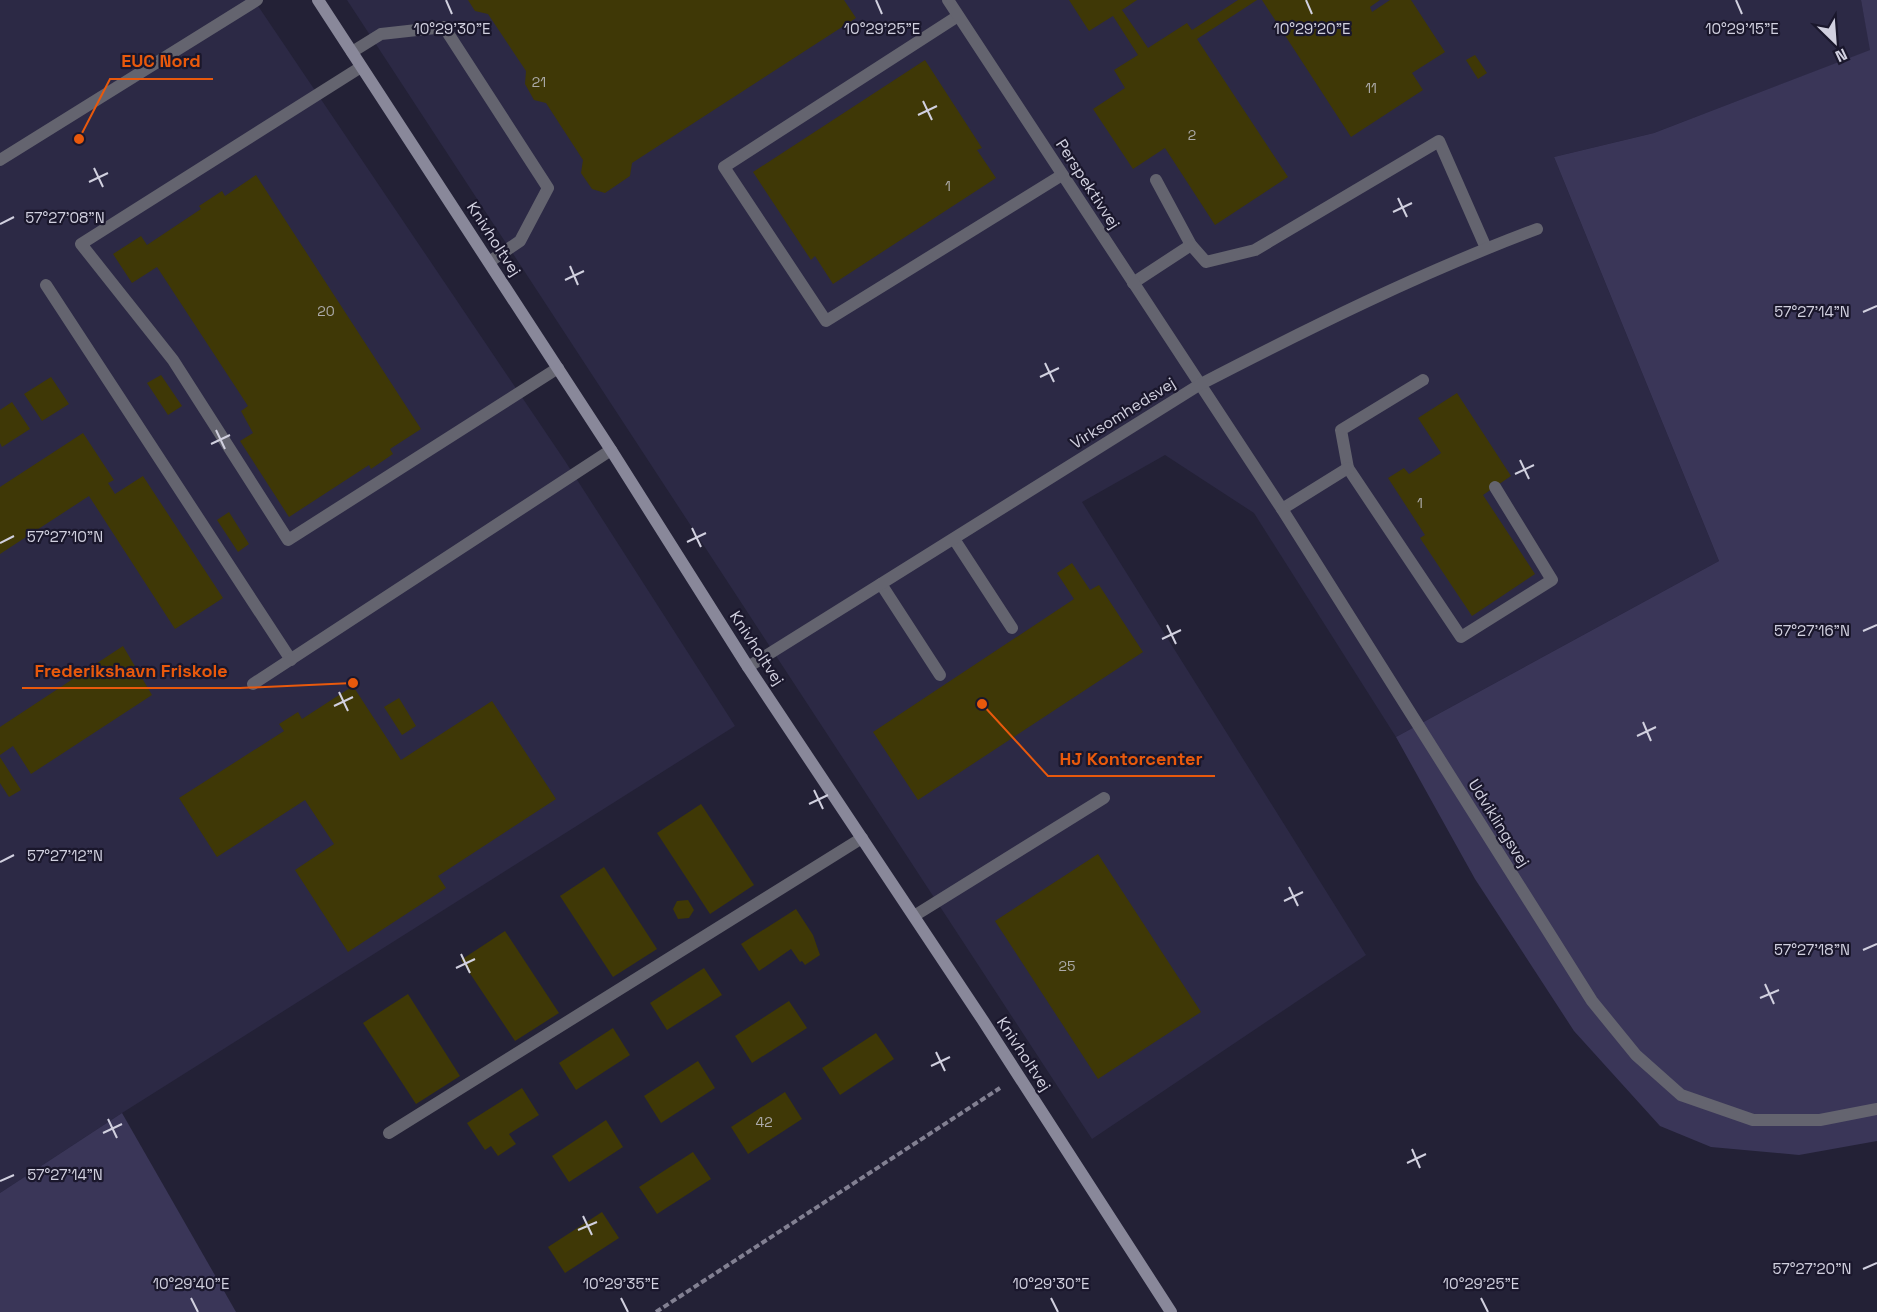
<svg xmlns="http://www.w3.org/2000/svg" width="1877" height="1312" font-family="'Space Grotesk',sans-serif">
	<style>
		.built { fill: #2c2945 }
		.green { fill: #3a3658 }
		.building { fill: #3f3806 }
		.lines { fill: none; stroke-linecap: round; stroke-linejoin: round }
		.path { stroke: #828092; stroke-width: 4; stroke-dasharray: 6 3; stroke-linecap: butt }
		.lane { stroke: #64646f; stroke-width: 12 }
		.street { stroke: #64646f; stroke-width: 12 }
		.secondary { stroke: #89889a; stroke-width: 12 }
		.ticks { fill: none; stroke: #d1d0df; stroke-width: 2 }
		.labels { text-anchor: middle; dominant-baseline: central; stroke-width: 4.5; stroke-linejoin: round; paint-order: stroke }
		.number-label { font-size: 14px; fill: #acaaa9 }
		.street-label { font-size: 16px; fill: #d1d0df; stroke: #1a172c }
		.ticks-label { font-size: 15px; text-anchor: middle; fill: #d1d0df; stroke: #1a172c; stroke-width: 4.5; stroke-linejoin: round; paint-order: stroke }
		.leader { fill: none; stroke: #e8590c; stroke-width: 2 }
		.callout-dot { fill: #e8590c; stroke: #1a172c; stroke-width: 2 }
		.callout-label { font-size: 18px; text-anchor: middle; font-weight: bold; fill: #e8590c; stroke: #1a172c; stroke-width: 4.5; stroke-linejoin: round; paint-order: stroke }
	</style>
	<rect width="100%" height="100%" fill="#232136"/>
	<g class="built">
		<polygon points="0,0 254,0 565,461 735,726 122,1113 0,1193"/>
		<polygon points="347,0 1861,0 1871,50 1654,133 1554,157 1719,561 1396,737 1254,513 1165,455 1082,502 1366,955 1092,1139"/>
	</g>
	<g class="green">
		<polygon points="1861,0 1877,0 1877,1141 1799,1155 1711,1147 1660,1126 1574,1031 1475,879 1396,737 1719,561 1554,157 1654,133 1870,50"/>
		<polygon points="122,1113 236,1312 0,1312 0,1193"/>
	</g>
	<g class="building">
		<polygon points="468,0 844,0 856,18 632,163 630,176 605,193 592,189 581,173 583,160 546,103 534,100 525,84 526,71 488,14 475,11"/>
		<polygon points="1069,0 1137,0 1122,10 1148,48 1187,23 1192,30 1238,0 1257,0 1197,39 1288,177 1215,225 1165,148 1133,169 1093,109 1125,88 1114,70 1138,55 1113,16 1089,31"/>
		<polygon points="1262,0 1380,0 1370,7 1372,12 1390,0 1411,0 1445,52 1412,73 1423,90 1351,137"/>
		<polygon points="1475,55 1487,73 1478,79 1466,60"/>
		<polygon points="925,60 982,148 977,150 996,178 833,284 815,256 811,260 753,172"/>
		<polygon points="256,175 421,429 390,449 393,454 371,469 369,465 289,517 240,441 253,433 241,411 248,406 157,267 132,283 113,254 141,236 147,245 201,209 199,206 222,191 225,196"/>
		<polygon points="161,375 182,406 168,415 147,383"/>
		<polygon points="51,377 69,404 42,421 24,394"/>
		<polygon points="1457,393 1511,476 1483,495 1535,574 1472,616 1420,538 1425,535 1388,478 1404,468 1409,474 1441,453 1418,418"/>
		<polygon points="12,402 30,429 2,447 0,443 0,410"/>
		<polygon points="83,433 114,480 108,483 115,494 143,476 223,598 175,629 89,496 0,554 0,487"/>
		<polygon points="229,512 249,544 238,552 217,520"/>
		<polygon points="1072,563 1090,590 1099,585 1143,652 918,800 873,732 1074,599 1057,573"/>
		<polygon points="123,646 152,695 31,774 13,746 0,755 0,727"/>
		<polygon points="353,686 401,760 492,701 556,799 438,876 446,888 348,952 295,870 334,844 305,800 217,857 179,798 284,731 279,724 298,712 302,719"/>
		<polygon points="399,698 416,726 402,735 384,707"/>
		<polygon points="0,757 21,790 9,797 0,783"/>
		<polygon points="701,804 754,885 710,914 657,833"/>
		<polygon points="1098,854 1201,1012 1098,1079 995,921"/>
		<polygon points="604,867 657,949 613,977 560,896"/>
		<polygon points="688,900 694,910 689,918 678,919 673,909 677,901"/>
		<polygon points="796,909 813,935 820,955 805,965 802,961 800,962 791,949 759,971 741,944"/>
		<polygon points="505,931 559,1013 515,1041 461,960"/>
		<polygon points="704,968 722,995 667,1030 650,1003"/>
		<polygon points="408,994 460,1076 416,1104 363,1023"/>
		<polygon points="789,1001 807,1028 752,1063 735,1036"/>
		<polygon points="613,1028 630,1055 576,1090 559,1063"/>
		<polygon points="876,1033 894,1059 840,1095 822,1068"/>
		<polygon points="698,1061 715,1088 661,1123 644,1096"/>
		<polygon points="522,1088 539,1115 509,1134 516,1144 498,1156 491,1146 485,1150 467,1123"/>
		<polygon points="785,1092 802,1119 748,1154 731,1127"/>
		<polygon points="606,1120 623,1147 569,1182 552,1156"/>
		<polygon points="693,1152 711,1179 657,1214 639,1187"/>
		<polygon points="602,1212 619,1238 565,1273 548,1247"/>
	</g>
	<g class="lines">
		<polyline class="path" points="656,1312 1000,1088"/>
		<g class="lane">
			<polyline points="958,16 724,167 826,321 1062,175"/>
			<polyline points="352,52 381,34 444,27 548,188 520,241 489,262"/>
			<polyline points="361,67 81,244 173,360 288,540 558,368"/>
			<polyline points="0,160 257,0"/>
			<polyline points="1156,180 1191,245 1206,262 1255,250 1439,141 1486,248"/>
			<polyline points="1133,283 1191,245"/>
			<polyline points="46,285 291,660"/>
			<polyline points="1423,380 1341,430 1348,468 1461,637 1552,580 1495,487"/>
			<polyline points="1282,509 1348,468"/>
			<polyline points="954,539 1012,628"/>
			<polyline points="881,584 940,675"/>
			<polyline points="253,684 611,450"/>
			<polyline points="914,916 1104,798"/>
			<polyline points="389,1133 862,838"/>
		</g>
		<g class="street">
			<polyline points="948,0 1282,509 1592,1001 1636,1055 1681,1095 1753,1120 1820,1120 1877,1109"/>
			<path d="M748 667 1199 385C1309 328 1422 272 1537 229"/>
		</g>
		<polyline class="secondary" points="318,0 611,450 748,667 982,1019 1171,1312"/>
	</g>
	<path class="ticks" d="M446 0 452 14M876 0 882 14M1306 0 1312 14M1736 0 1742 14M923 101 932 120M918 115 937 106M94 168 103 187M89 182 108 173M1398 198 1407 217M1393 212 1412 203M0 224 14 217M570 266 578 285M565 280 584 271M1863 312 1877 306M1045 363 1054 382M1040 377 1059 368M216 430 225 449M211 444 230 435M1520 460 1529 479M1515 474 1534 465M692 528 701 547M687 542 706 533M0 543 14 536M1167 625 1176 644M1863 631 1877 625M1162 639 1181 630M339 692 348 711M334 706 353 697M1643 722 1651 741M1637 736 1656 727M814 790 823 809M809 804 828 795M0 862 14 855M1289 887 1298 906M1284 901 1303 892M1863 950 1877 944M461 954 470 973M456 968 475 959M1765 984 1774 1004M1760 998 1779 990M936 1052 945 1071M931 1066 950 1057M108 1119 117 1138M103 1133 122 1124M1412 1149 1420 1168M1407 1163 1426 1154M0 1181 14 1175M583 1216 592 1235M578 1230 597 1222M1863 1269 1877 1263M191 1298 198 1312M621 1298 628 1312M1051 1298 1058 1312M1481 1298 1488 1312"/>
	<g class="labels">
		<g class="number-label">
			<text x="539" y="82">21</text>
			<text x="1371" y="88">11</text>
			<text x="1192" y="135">2</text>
			<text x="948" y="186">1</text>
			<text x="326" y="311">20</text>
			<text x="1420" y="503">1</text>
			<text x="1067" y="966">25</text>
			<text x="764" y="1122">42</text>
		</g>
		<g class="street-label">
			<text transform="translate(1088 184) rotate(57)">Perspektivvej</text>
			<text transform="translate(494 239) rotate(57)">Knivholtvej</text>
			<text transform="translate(1123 413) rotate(-32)">Virksomhedsvej</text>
			<text transform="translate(757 648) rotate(57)">Knivholtvej</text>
			<text transform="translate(1499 823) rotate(58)">Udviklingsvej</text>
			<text transform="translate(1024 1054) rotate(57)">Knivholtvej</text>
		</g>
	</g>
	<g class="ticks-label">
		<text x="452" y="34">10°29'30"E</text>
		<text x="882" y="34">10°29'25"E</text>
		<text x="1312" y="34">10°29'20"E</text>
		<text x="1742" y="34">10°29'15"E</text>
		<text x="65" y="223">57°27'08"N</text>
		<text x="1812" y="317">57°27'14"N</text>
		<text x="65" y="542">57°27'10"N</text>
		<text x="1812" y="636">57°27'16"N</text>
		<text x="65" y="861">57°27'12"N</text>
		<text x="1812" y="955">57°27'18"N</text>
		<text x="65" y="1180">57°27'14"N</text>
		<text x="1812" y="1274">57°27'20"N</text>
		<text x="191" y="1289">10°29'40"E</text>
		<text x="621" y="1289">10°29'35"E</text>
		<text x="1051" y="1289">10°29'30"E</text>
		<text x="1481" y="1289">10°29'25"E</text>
	</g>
	<path class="leader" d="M79 139L110 79H213M353 683L240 688H22M982 704L1048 776H1215"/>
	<g class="callout-dot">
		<circle cx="79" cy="139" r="6"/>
		<circle cx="353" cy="683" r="6"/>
		<circle cx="982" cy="704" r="6"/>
	</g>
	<g class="callout-label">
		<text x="161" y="67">EUC Nord</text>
		<text x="131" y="677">Frederikshavn Friskole</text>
		<text x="1131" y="765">HJ Kontorcenter</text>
	</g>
	<g transform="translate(1835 42) rotate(155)" stroke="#1a172c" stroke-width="4.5" paint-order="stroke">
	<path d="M0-4.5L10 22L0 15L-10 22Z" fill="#d1d0df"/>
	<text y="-9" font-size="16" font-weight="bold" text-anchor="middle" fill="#d1d0df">N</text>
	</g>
</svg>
